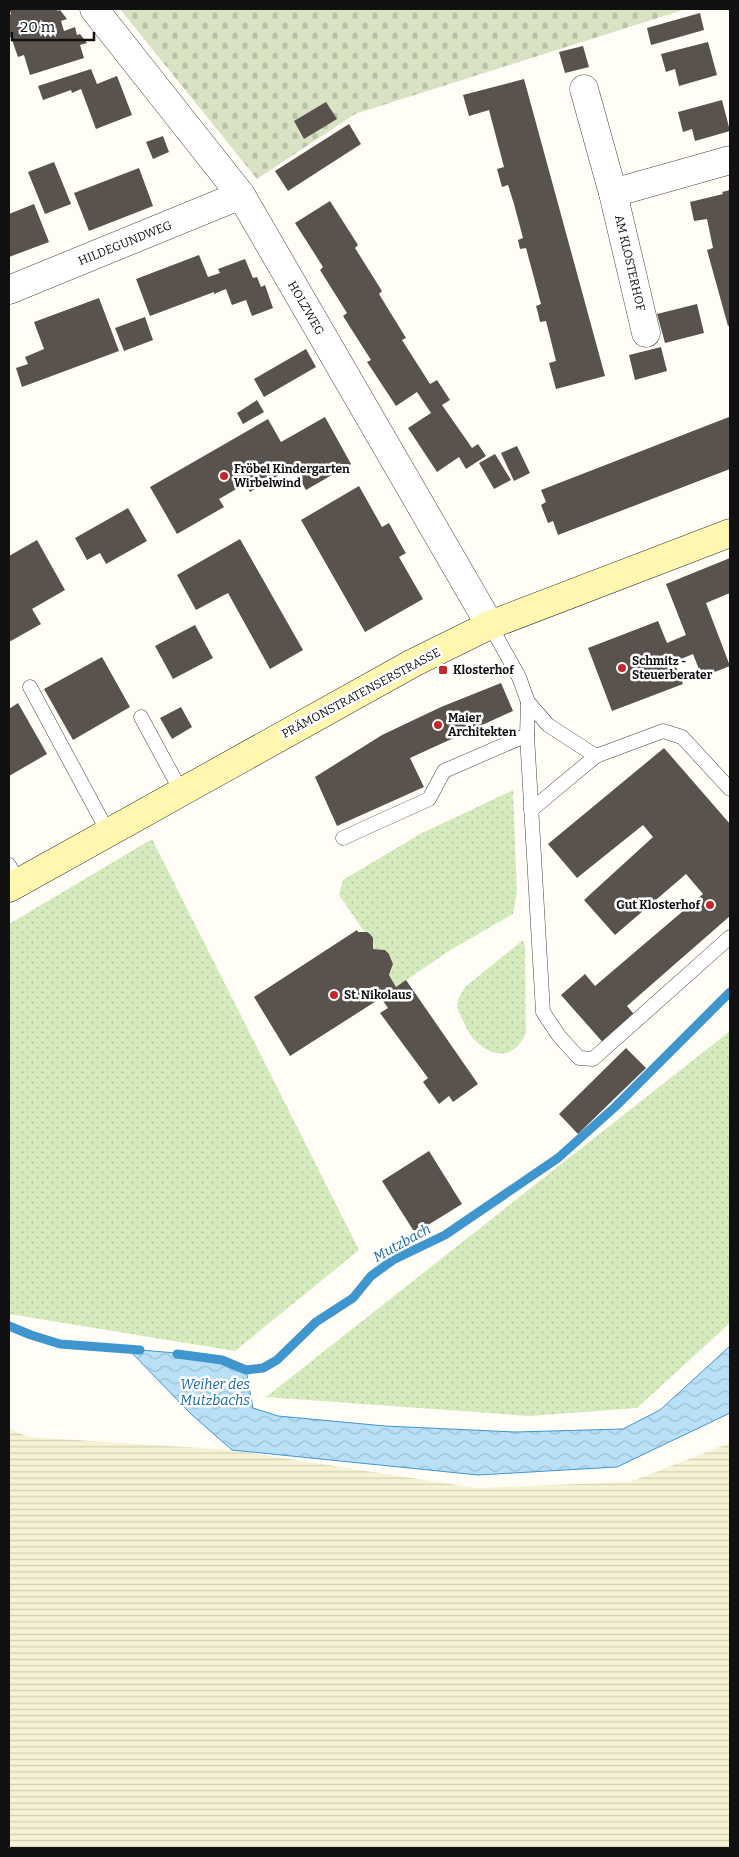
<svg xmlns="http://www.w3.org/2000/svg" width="739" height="1857" font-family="Bitter,serif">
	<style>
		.farmland { fill: url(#farmland-rules) }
		.green { fill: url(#green-dots) }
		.cemetery { fill: url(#cemetery-stones) }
		.water { fill: url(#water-waves); stroke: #3f96cf }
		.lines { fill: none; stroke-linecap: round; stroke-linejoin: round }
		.stream { stroke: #3f96cf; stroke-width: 9 }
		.building { fill: #5a524d }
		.service-casing { stroke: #444; stroke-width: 15 }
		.minor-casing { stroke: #444; stroke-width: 29 }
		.secondary-casing { stroke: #333; stroke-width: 29 }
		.service { stroke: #fff; stroke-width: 14 }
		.minor { stroke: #fff; stroke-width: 28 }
		.secondary { stroke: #fff6b0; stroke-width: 28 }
		.poi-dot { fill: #c4262e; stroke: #fff; stroke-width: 2 }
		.labels { text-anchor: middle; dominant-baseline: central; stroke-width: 5; stroke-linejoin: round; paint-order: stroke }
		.street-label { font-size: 12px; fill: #111; stroke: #fff }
		.poi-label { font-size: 12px; font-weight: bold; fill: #111; stroke: #fff; text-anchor: start }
		.water-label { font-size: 14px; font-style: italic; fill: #1768a6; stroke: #fff }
	</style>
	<defs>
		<pattern id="farmland-rules" width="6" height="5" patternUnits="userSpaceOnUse" patternTransform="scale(1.25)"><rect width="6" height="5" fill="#f6f3d4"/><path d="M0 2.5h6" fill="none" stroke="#d2cfb5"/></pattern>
		<pattern id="green-dots" width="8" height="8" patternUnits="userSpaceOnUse" patternTransform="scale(1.25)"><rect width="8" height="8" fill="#d5ebbd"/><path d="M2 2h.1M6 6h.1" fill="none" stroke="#b6c8a1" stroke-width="1.8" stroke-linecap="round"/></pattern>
		<pattern id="cemetery-stones" width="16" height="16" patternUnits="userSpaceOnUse" patternTransform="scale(1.25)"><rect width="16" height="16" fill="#d9e3c4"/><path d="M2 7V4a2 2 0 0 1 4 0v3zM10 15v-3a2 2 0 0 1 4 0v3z" fill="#b9c2a7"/></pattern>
		<pattern id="water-waves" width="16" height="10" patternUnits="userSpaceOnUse" patternTransform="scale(1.25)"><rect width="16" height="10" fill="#b9e0f7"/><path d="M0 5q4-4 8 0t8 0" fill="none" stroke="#9ebfd3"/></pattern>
	</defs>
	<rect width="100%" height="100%" fill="#fffdf5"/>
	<polygon class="farmland" points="9,1428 28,1437 232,1450 476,1488 630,1482 730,1443 730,1848 9,1848"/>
	<g class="green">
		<path d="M513 790 517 892 513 914 452 949 396 987 389 975C395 966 393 957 385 950L373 949V941L370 934 363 930 339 895 343 880 420 834Z"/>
		<polygon points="152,839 359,1250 235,1351 9,1314 9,924"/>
		<path d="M523 940 525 946 526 1033C513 1062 490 1058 471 1036 467 1031 465 1024 462 1019 460 1014 457 1009 457 1004 458 997 462 993 465 987Z"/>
		<polygon points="730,1031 730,1323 637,1408 530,1416 266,1397"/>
	</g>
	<polygon class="cemetery" points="120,9 686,9 355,114 257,179"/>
	<polygon class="water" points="730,1346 730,1413 617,1467 478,1475 232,1450 191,1414 128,1349 188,1354 222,1360 246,1370 253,1408 278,1416 385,1426 515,1432 623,1429 660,1410"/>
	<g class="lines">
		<g class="stream">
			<polyline points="9,1326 31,1335 60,1344 140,1350"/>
			<polyline points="177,1354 222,1360 246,1370 263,1368 277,1360 316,1322 353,1298 371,1276 393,1260 445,1235 558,1158 615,1107 730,992"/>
		</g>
	</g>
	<g class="building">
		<polygon points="9,9 57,9 58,11 60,10 67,19 61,21 64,31 75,27 77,35 80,34 87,43 80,45 84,58 30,75 24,55 18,57 11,37 9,38 9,15 11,14"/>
		<polygon points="700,13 704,30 651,45 647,28"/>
		<polygon points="708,42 717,75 679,86 675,69 666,72 661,54"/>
		<polygon points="583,46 589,67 565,73 559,52"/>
		<polygon points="91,69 97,84 117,76 132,115 96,129 81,89 72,93 71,90 43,100 38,86"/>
		<polygon points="524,79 605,376 556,389 549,363 556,361 546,321 540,322 538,313 536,306 541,304 526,248 520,249 518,240 523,238 514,204 508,185 502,187 497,169 504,167 489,110 469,116 463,95"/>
		<polygon points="722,100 730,131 695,141 692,129 683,132 678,112"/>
		<polygon points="326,102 337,119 304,139 294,121"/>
		<polygon points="349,124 361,144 288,191 275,171"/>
		<polygon points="163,136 169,152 153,159 146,142"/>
		<polygon points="54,162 71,204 45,214 28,172"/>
		<polygon points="139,168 153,206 89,231 74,193"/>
		<polygon points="730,190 730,325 728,326 707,250 713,248 707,219 694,221 690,202 723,194 722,192"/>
		<polygon points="330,201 358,245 355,248 382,291 379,294 406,338 402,340 430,384 437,380 450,400 442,405 472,448 478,444 486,456 466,469 459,457 437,472 408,428 431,413 417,392 396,406 367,362 371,360 343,316 347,313 320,270 323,267 295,223"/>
		<polygon points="34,204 49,242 9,257 9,214"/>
		<polygon points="199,255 208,277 220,273 218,269 245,259 253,278 257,277 261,287 265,285 273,308 252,316 246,300 232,305 226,289 214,294 214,292 150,316 136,279"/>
		<polygon points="99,298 119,351 22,387 16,368 28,364 25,357 44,349 34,322"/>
		<polygon points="697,304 704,333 665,343 657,314"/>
		<polygon points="145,317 153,340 124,351 115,328"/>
		<polygon points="661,347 667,371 635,380 629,355"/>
		<polygon points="306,349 316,367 264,397 254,379"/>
		<polygon points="257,400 264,412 243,424 237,413"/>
		<polygon points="325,417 351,464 306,490 293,467 250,492 245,484 219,499 224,507 177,534 150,487 268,419 281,442"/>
		<polygon points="729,417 730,469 558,535 553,521 548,523 541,505 546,502 541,490"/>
		<polygon points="517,446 530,473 514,481 501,453"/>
		<polygon points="495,454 511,480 494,489 479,463"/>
		<polygon points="359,486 382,527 389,523 404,550 406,553 399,557 423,599 365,632 301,520"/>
		<polygon points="128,508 147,541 106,564 100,553 87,560 75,538"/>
		<polygon points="240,539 303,650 270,669 228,593 196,610 177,575"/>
		<polygon points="37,540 65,590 32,609 41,624 9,642 9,556"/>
		<polygon points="730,558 730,593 706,603 730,666 702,677 693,654 674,662 683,684 612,711 588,648 658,621 667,643 686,635 666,584"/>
		<polygon points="195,625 213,658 173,679 155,646"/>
		<polygon points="102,657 130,707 73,740 44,689"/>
		<polygon points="501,683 513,711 410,758 424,787 337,826 315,777 382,735 441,707"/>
		<polygon points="18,703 47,754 9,776 9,709"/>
		<polygon points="181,707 192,727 172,739 160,718"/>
		<polygon points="664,748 730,824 730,916 627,1006 638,1019 606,1046 561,995 585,974 595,986 703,894 686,874 615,935 584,900 653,837 643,825 577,878 548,844"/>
		<polygon points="357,930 358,932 367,932 370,934 373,938 373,949 385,950 389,954 393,964 389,975 396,987 406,980 478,1084 453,1102 449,1096 439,1104 423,1082 428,1078 380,1013 388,1008 381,998 290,1056 254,997"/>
		<polygon points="626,1048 646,1068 578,1134 559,1114"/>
		<polygon points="429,1151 462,1204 415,1233 382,1181"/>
	</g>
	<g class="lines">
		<g class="service-casing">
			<g id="service">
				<polyline points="490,625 519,677 528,702 548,725 596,756 663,731 682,737 730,789"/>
				<polyline points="30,687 108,832"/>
				<polyline points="528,702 527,735 543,1012 559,1036 579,1058 593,1059 730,937"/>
				<polyline points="141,717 181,791"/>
				<polyline points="531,810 596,756"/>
				<polyline points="343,838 429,799 444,771 527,735"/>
				<polyline points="9,865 18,882"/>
			</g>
		</g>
		<g class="minor-casing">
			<g id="minor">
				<polyline points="94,9 241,195 490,625"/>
				<polyline points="584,89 613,193"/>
				<polyline points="9,290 241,195"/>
				<polyline points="646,333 613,193 730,160"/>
			</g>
		</g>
		<g class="secondary-casing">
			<polyline id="secondary" points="9,888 413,663 490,625 730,533"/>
		</g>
		<use href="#service" class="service"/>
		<use href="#minor" class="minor"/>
		<use href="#secondary" class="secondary"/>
	</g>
	<g class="poi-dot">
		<circle cx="224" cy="476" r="5"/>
		<circle cx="622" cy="668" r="5"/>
		<rect x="438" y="665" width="10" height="10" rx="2.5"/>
		<circle cx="438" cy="725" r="5"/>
		<circle cx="710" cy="905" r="5"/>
		<circle cx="334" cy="995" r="5"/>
	</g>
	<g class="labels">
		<g class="street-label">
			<text transform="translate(125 243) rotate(-22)">HILDEGUNDWEG</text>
			<text transform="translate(630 263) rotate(77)">AM KLOSTERHOF</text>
			<text transform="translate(306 308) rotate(60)">HOLZWEG</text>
			<text transform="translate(361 693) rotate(-28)">PRÄMONSTRATENSERSTRASSE</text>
		</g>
		<g class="poi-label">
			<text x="234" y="469">Fröbel Kindergarten<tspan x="234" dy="14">Wirbelwind</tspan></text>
			<text x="632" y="661">Schmitz -<tspan x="632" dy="14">Steuerberater</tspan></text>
			<text x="453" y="670">Klosterhof</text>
			<text x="448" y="718">Maier<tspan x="448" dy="14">Architekten</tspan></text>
			<text x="700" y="905" text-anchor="end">Gut Klosterhof</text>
			<text x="344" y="995">St. Nikolaus</text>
		</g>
		<g class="water-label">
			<text transform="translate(402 1243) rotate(-29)">Mutzbach</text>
			<text x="215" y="1384">Weiher des<tspan x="215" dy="16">Mutzbachs</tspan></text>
		</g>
	</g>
	<rect width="739" height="1857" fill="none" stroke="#111111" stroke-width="20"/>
	<path d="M12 32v8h82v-8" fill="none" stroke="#111111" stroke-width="2.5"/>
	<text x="20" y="32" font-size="15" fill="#111111" stroke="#ffffff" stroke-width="4" paint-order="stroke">20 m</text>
</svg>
